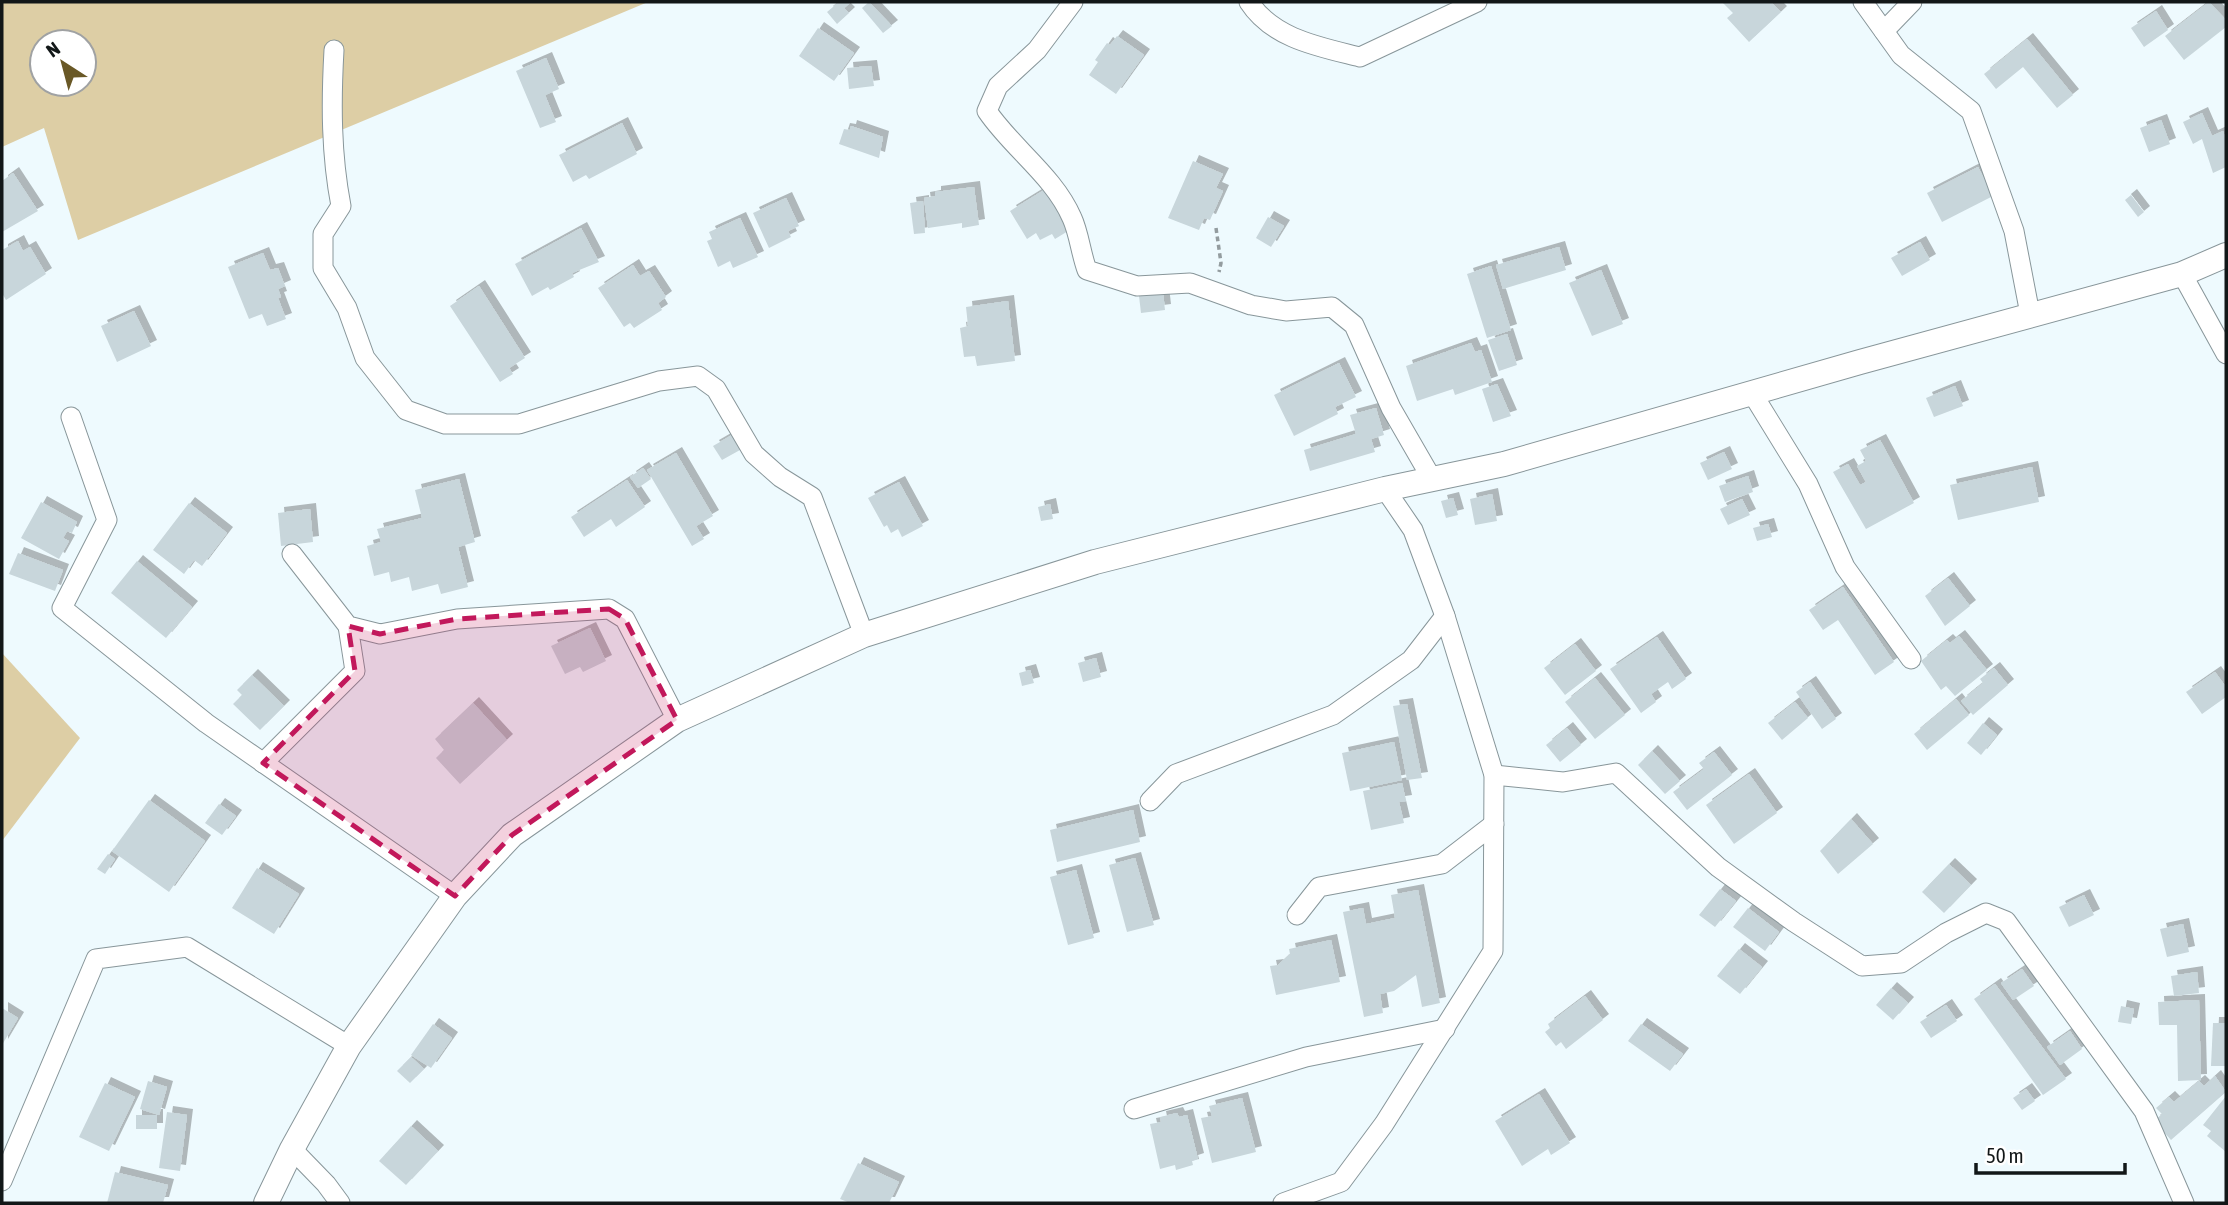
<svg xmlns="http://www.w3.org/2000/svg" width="2228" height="1205" font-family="'Asap Condensed',sans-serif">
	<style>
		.green { fill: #ddcea5; fill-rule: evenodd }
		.building { fill: #c8d6db; filter: url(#shadow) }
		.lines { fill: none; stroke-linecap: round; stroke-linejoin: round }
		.minor-casing { stroke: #88969a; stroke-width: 21 }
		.tertiary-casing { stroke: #88969a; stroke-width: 26 }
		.path { stroke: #939c9f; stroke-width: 3.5; stroke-dasharray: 5 3.5; stroke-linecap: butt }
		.minor { stroke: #fff; stroke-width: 19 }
		.tertiary { stroke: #fff; stroke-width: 24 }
		.marked { fill: #c2185b; fill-opacity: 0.2; stroke: #c2185b; stroke-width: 5; stroke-dasharray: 14 9; stroke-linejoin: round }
	</style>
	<defs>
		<filter id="shadow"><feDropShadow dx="6" dy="-6" stdDeviation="0" flood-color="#0004"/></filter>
	</defs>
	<rect width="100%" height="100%" fill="#eefafe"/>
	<g class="green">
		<path d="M2 2H648L78 240 44 128 2 147ZM42 42H84V84H42Z"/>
		<polygon points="2,653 80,738 2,841"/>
	</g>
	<g class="building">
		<polygon points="839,2 851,2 844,8 849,13 837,24 827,12"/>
		<polygon points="869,2 892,26 883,33 862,8"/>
		<polygon points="1722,2 1771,2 1781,12 1749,42 1727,18 1733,13"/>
		<polygon points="2209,2 2226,20 2226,27 2184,60 2165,36"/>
		<polygon points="2156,11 2168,30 2144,47 2131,28"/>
		<polygon points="818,28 854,53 834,81 799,56"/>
		<polygon points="1117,36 1144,55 1116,94 1089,75 1098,62 1095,60 1107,43 1110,45"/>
		<polygon points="2027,39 2073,95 2057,108 2023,67 1996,89 1984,74"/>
		<polygon points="546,58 559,89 545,95 556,122 540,128 516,71"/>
		<polygon points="871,66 874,86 849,89 847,68"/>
		<polygon points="2202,113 2212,136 2223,131 2226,140 2226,167 2213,173 2202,139 2193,144 2183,122"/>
		<polygon points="2161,120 2170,144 2149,152 2140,128"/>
		<polygon points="622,123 637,154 589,179 586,175 573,182 559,155"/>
		<polygon points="851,126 883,137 879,158 839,144 844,129 850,130"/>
		<polygon points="1193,161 1223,174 1216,188 1223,191 1210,220 1204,218 1199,230 1168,218"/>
		<polygon points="1978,167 1993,196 1942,222 1927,193"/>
		<polygon points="13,173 38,211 2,232 2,181"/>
		<polygon points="974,187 979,225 962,228 962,223 928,228 924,198 935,196 935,192"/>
		<polygon points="1049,187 1073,228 1055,239 1052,234 1040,240 1036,233 1027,239 1010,211"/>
		<polygon points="2131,195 2144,212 2138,217 2125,200"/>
		<polygon points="786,198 799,226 788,231 791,237 769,248 753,213"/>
		<polygon points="923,201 925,233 914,234 910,203"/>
		<polygon points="1268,217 1284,226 1271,247 1256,238"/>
		<polygon points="740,218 758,257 733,268 730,261 718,267 707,241 712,239 709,232"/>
		<polygon points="581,228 599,262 572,273 574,277 550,290 548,287 532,296 515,264"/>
		<polygon points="18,241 23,251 30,247 46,274 6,300 2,293 2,250"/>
		<polygon points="1920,242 1930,260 1902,276 1891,258"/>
		<polygon points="1559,247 1566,270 1503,289 1496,265"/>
		<polygon points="263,253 270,270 278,268 285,286 278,289 281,297 278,298 286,319 267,326 262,314 249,319 228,267"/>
		<polygon points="633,265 640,276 649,271 666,297 658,303 662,310 634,328 630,323 624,327 598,288"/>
		<polygon points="1491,266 1511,330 1487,338 1467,274"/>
		<polygon points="1601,270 1623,324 1592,336 1569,283"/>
		<polygon points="479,286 525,358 509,368 513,374 500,382 450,306"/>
		<polygon points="1163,293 1165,310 1141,313 1139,296"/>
		<polygon points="1008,301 1015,361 977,366 975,356 964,357 960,328 968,326 966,307"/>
		<polygon points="134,311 151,346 117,362 101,326"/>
		<polygon points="1507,334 1517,365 1499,371 1488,340"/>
		<polygon points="1471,343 1475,352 1481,350 1492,382 1455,395 1453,389 1417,401 1406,366"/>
		<polygon points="1339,363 1356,397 1335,407 1338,414 1294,436 1274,395"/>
		<polygon points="1497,384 1511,416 1493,422 1482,389"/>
		<polygon points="1955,386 1963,406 1934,417 1926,398"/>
		<polygon points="1376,408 1384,435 1371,439 1375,452 1310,471 1304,450 1356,434 1350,415"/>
		<polygon points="732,435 740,450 722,460 713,446"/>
		<polygon points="1880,440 1914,503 1866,529 1833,472 1848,464 1860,485 1866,482 1857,466 1866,461 1860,450"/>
		<polygon points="1724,452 1732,469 1708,480 1700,463"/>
		<polygon points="676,453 713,516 696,526 704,539 692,546 647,470"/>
		<polygon points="2032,467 2039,502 1958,520 1950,485"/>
		<polygon points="643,468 651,479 638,488 630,477"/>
		<polygon points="1748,476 1753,492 1725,502 1719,486"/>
		<polygon points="459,479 475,542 458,547 468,587 441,594 438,584 412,591 409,577 391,582 389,572 374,576 367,546 381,542 377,529 422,518 415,490"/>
		<polygon points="627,480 645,507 616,527 611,519 584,537 571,517"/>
		<polygon points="899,482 923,526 902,537 898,529 891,533 887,525 884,527 868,498"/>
		<polygon points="1492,494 1497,521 1475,525 1470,499"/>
		<polygon points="1453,498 1458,515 1446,518 1441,501"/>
		<polygon points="1742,499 1750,515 1728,525 1720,509"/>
		<polygon points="41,502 77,522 72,533 67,531 63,538 69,541 59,559 21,538"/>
		<polygon points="189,503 227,533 202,566 194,560 184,574 153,550"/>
		<polygon points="1050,504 1053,519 1041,521 1038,507"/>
		<polygon points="310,509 313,542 281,546 278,513"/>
		<polygon points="1768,524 1772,537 1757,541 1753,528"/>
		<polygon points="18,553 63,570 55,591 9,574"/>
		<polygon points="137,561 192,607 166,638 111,593"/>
		<polygon points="1948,578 1970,606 1945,626 1925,596"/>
		<polygon points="1843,587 1894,662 1875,675 1838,620 1823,630 1809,610"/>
		<polygon points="590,628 606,661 583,672 580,667 565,674 551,646"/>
		<polygon points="1959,636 1987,670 1955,696 1946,686 1941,690 1921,661 1947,640 1950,643"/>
		<polygon points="1657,637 1686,679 1672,689 1668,682 1651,694 1656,702 1641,713 1610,669"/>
		<polygon points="1575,644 1596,671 1565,695 1544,668"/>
		<polygon points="1096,658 1101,677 1083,682 1078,663"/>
		<polygon points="1994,668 2008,685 1973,715 1961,701 1983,683 1980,679"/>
		<polygon points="1030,670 1034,683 1022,686 1019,673"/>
		<polygon points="2215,672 2226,687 2226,697 2202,714 2186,692"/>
		<polygon points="252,675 284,706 260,730 233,704 242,695 237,690"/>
		<polygon points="1595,678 1625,715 1595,739 1565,702"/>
		<polygon points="1810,682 1836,719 1822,729 1796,692"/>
		<polygon points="1956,699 1969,715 1927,750 1914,734"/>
		<polygon points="1795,702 1808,718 1782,740 1768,723"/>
		<polygon points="473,703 507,740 460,784 436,758 444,750 435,739"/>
		<polygon points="1407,704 1422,778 1407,780 1393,706"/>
		<polygon points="1983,723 1997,735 1981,755 1967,743"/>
		<polygon points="1567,728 1581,745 1560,762 1546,745"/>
		<polygon points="1394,742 1402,780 1350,791 1342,753"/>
		<polygon points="1652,751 1680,781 1665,794 1638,765"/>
		<polygon points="1714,752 1732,775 1687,810 1673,792 1704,769 1699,763"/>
		<polygon points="1749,774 1777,813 1734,844 1706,805"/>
		<polygon points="1402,783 1406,801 1399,802 1404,823 1371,830 1363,791"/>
		<polygon points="149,800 205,841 169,892 112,851"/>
		<polygon points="219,804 236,816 222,835 205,823"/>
		<polygon points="1133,810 1140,842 1057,862 1050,830"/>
		<polygon points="1851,819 1873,844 1838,874 1820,851"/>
		<polygon points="108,854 115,859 105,874 97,869"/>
		<polygon points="1135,858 1154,925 1127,932 1109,865"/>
		<polygon points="1949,864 1971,885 1944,913 1922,892"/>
		<polygon points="257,868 299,894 274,934 232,908"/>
		<polygon points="1076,870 1094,938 1068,945 1050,877"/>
		<polygon points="1720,889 1736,901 1715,927 1699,915"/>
		<polygon points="1418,890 1440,1003 1422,1007 1416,975 1394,991 1380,994 1383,1013 1364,1017 1343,912 1363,908 1366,924 1395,918 1391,895"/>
		<polygon points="2084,895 2094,915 2069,927 2059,907"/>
		<polygon points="1748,908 1779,932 1765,951 1733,927"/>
		<polygon points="2183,924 2189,952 2167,957 2160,929"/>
		<polygon points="1331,940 1340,982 1276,995 1270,966 1278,965 1290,954 1289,949"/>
		<polygon points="1739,949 1762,967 1740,994 1717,976"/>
		<polygon points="2022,969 2034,986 2013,1000 2001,983"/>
		<polygon points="2197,972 2199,993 2174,996 2171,976"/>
		<polygon points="1995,984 2066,1079 2043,1095 1974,999"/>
		<polygon points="1891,988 1908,1003 1893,1020 1876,1005"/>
		<polygon points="1585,996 1603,1020 1566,1049 1561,1042 1556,1046 1545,1032 1550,1028 1548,1024"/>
		<polygon points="2199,1000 2201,1080 2178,1081 2177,1025 2159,1025 2158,1002"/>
		<polygon points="1946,1005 1957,1021 1931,1038 1920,1022"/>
		<polygon points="2121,1006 2134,1009 2131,1024 2118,1022"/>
		<polygon points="2,1008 18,1018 2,1045"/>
		<polygon points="2213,1023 2226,1023 2226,1066 2211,1066"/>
		<polygon points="433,1024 452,1038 431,1068 411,1055"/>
		<polygon points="1641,1024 1683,1054 1670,1071 1628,1041"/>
		<polygon points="2070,1031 2082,1049 2060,1065 2047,1047"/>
		<polygon points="411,1057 424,1069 410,1083 397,1071"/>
		<polygon points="2215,1076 2226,1092 2171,1140 2154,1121 2162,1114 2156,1108 2169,1097 2174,1102 2199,1081 2204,1086"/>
		<polygon points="148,1081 167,1087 159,1115 140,1109"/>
		<polygon points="105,1083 135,1097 109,1151 79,1137"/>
		<polygon points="2026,1089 2035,1101 2022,1110 2013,1098"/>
		<polygon points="1539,1094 1570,1143 1551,1155 1548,1149 1522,1166 1495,1121"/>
		<polygon points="2226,1096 2226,1152 2207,1136 2211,1131 2203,1125"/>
		<polygon points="1242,1098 1256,1152 1212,1163 1201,1118 1212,1116 1209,1106"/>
		<polygon points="167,1112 187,1115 180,1171 159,1168"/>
		<polygon points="1177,1113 1179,1117 1187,1115 1198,1159 1192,1161 1193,1165 1176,1170 1175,1165 1160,1169 1150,1124 1161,1122 1160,1117"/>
		<rect x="136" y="1115" width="21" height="14"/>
		<polygon points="411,1126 438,1151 406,1185 379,1161"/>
		<polygon points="858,1163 899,1182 889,1203 850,1203 840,1199"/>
		<polygon points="115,1172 168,1185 163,1203 107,1203"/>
	</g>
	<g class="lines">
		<g class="minor-casing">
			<g id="minor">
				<path d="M1073 2 1037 50 998 86 987 111C1012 148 1054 176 1072 218 1079 233 1081 254 1087 270L1137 286 1190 283 1251 305 1286 311 1332 307 1354 325 1391 408 1432 479"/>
				<path d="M1249 2C1273 39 1320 47 1360 57L1477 2"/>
				<polyline points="1863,2 1901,55 1971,111 2014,231 2030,314"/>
				<polyline points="1884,31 1912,2"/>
				<path d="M334 50C331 103 331 154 341 206L323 234V268L347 308 365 358 406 410 445 424H519L659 381 698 376 716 389 754 454 780 477 812 497 864 635"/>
				<polyline points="2182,274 2226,354"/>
				<polyline points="1752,393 1808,484 1845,567 1911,659"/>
				<polyline points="71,417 107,520 62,608 206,723 455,896"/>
				<polyline points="292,554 348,626 380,634 457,619 609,609 625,619 677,720"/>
				<polyline points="263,763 355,671 348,626"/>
				<polyline points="1494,775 1563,782 1616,773 1718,867 1794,922 1862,966 1901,963 1946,933 1986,913 2006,921 2144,1111 2184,1203"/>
				<polyline points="1150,801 1176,774 1333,715 1411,660 1445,616"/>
				<polyline points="1297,915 1319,887 1442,864 1494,824"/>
				<polyline points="1134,1109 1306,1057 1445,1029"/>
				<polyline points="292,1149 326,1184 340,1203"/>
				<polyline points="2,1181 96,959 187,947 349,1046"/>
				<polyline points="1283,1203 1341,1182 1384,1124 1493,951 1494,775 1445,616 1413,530 1385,489"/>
			</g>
		</g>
		<g class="tertiary-casing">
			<polyline id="tertiary" points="266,1203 292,1149 349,1046 455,896 512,835 677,720 864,635 1095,562 1385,489 1504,464 1860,362 2182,274 2226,255"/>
		</g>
		<polyline class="path" points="1216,228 1221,263 1219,272"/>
		<use href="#minor" class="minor"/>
		<use href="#tertiary" class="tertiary"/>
	</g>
	<path class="marked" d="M609 609 625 619 677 720 512 835 455 896 263 763 355 671 348 626 380 634 457 619Z"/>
	<rect width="2228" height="1205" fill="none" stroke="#121718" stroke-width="7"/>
	<g transform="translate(63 63) rotate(324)"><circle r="33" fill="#ffffff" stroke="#a0a2a3" stroke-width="2"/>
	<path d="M0-5L12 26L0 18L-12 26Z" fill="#695826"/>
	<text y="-10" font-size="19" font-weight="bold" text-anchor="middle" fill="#121718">N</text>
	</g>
	<path d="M1976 1163v10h149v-10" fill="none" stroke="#121718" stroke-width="3.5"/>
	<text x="1986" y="1163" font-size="21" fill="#121718" stroke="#ffffff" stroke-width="5" paint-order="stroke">50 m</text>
</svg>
